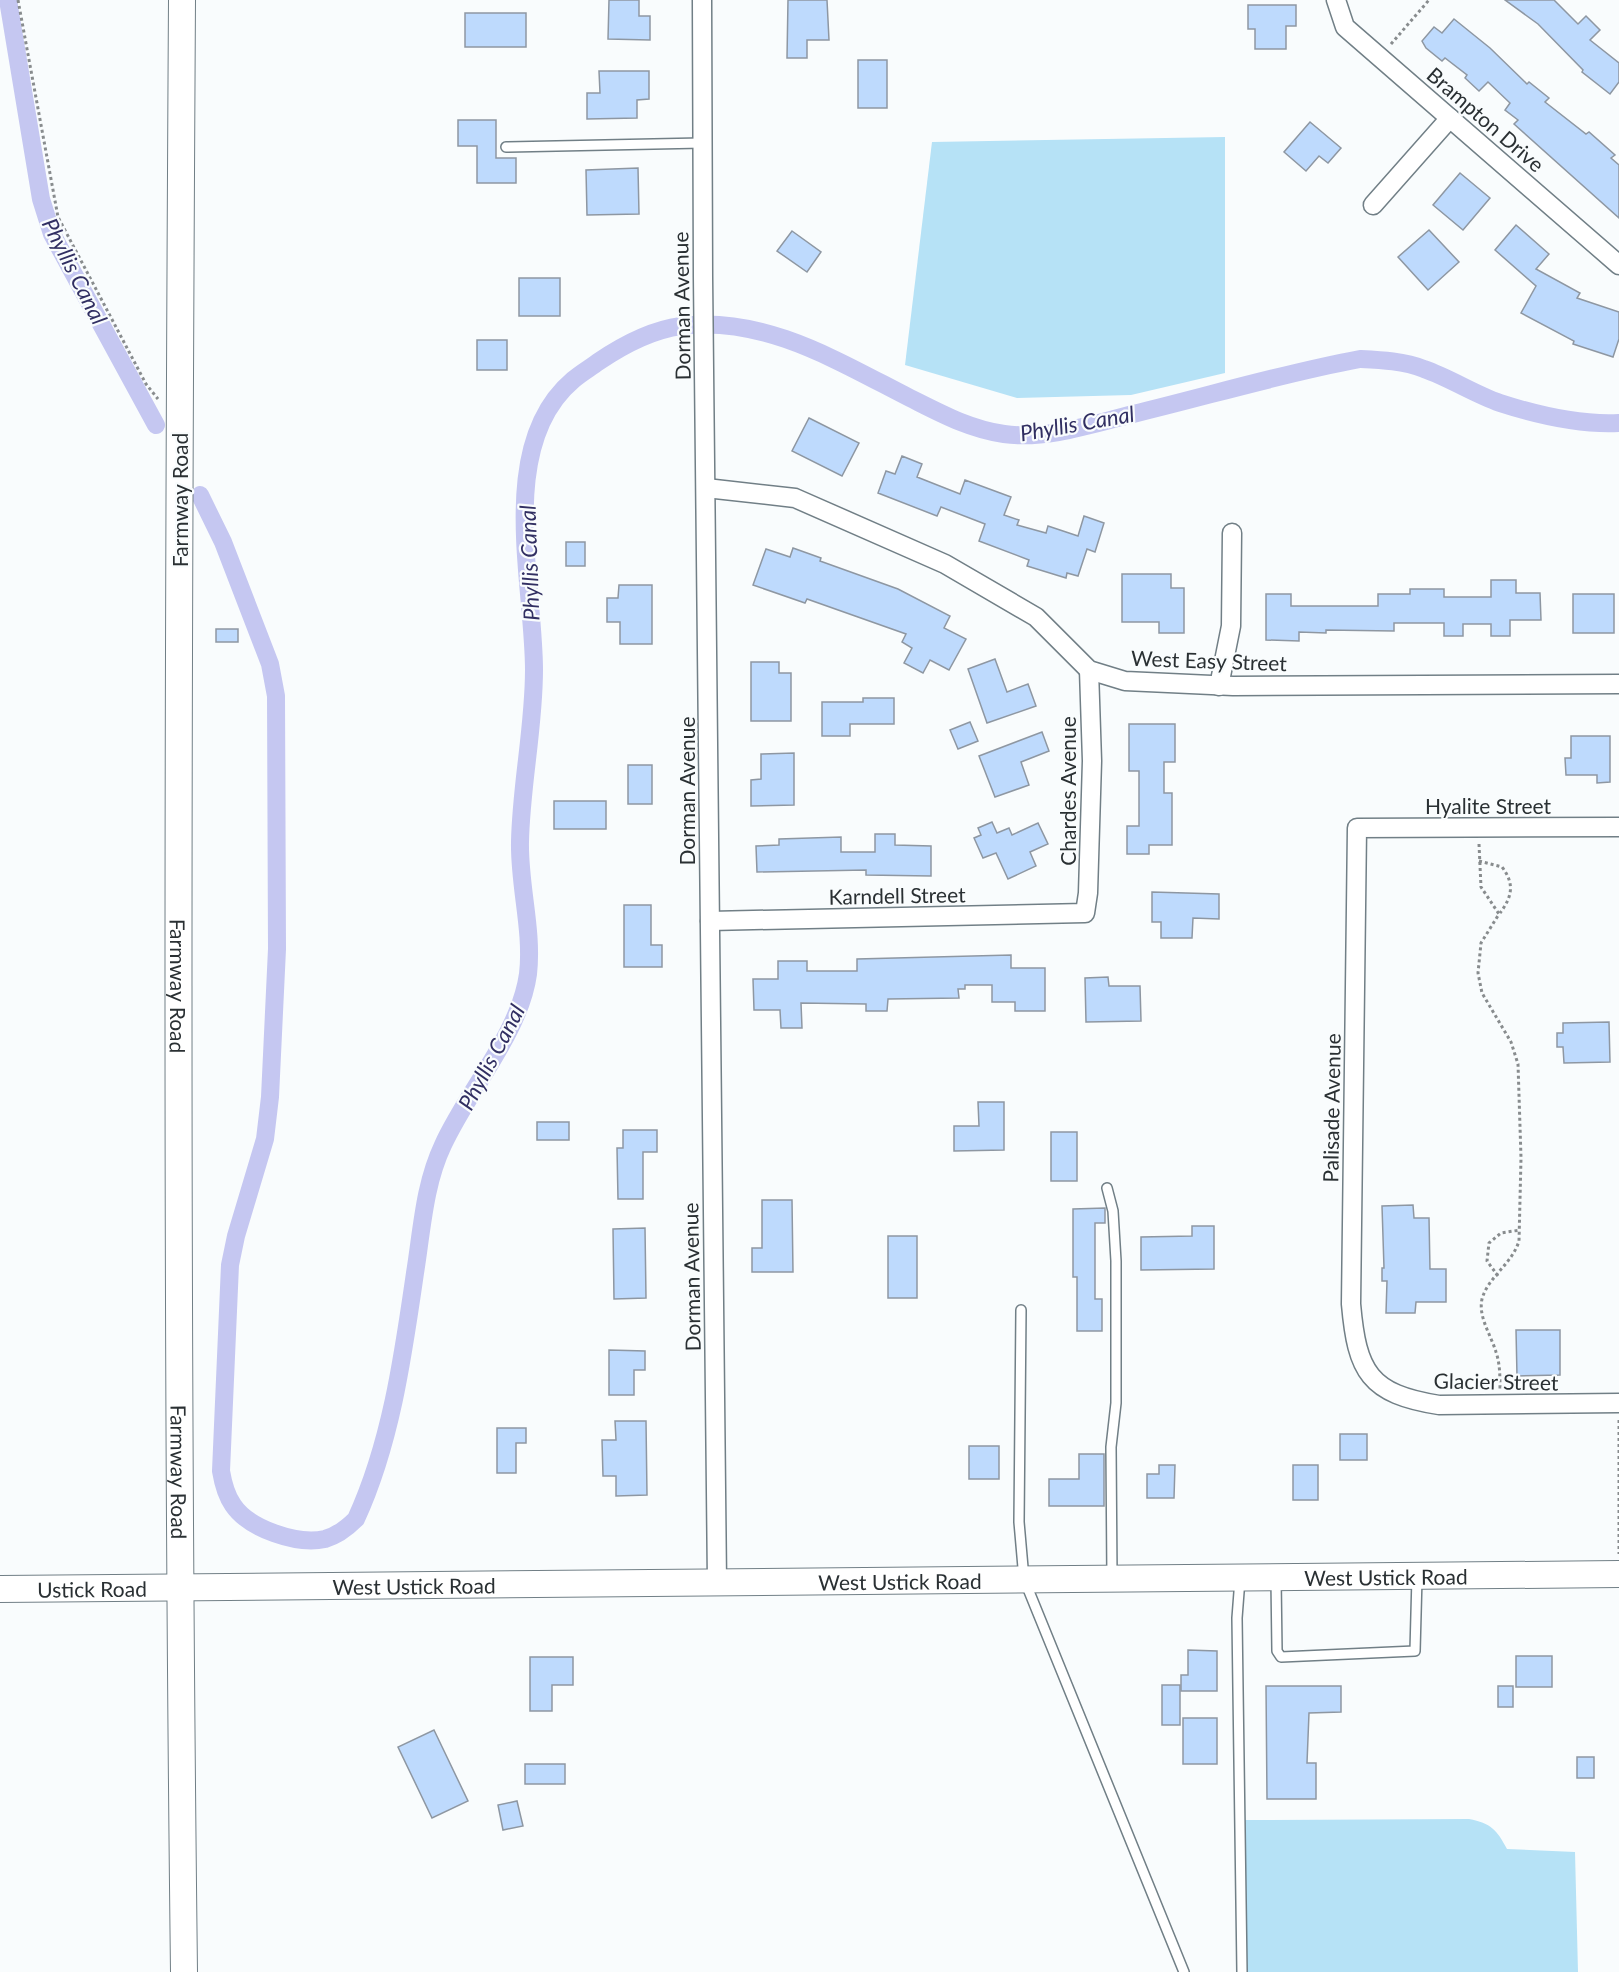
<svg xmlns="http://www.w3.org/2000/svg" width="1619" height="1972" font-family="Lato,sans-serif">
	<style>
		.green { fill: #b6e2f6 }
		.lines { fill: none; stroke-linecap: round; stroke-linejoin: round }
		.canal { stroke: #c5c7f1; stroke-width: 18 }
		.building { fill: #bedafd; stroke: #8e97a2; stroke-width: 1.5 }
		.service-casing { stroke: #717f86; stroke-width: 12 }
		.minor-casing { stroke: #717f86; stroke-width: 21 }
		.secondary-casing { stroke: #717f86; stroke-width: 28 }
		.path { stroke: #888c8e; stroke-width: 3; stroke-dasharray: 3 3; stroke-linecap: butt }
		.service { stroke: #fff; stroke-width: 9 }
		.minor { stroke: #fff; stroke-width: 18 }
		.secondary { stroke: #fff; stroke-width: 26 }
		.labels { text-anchor: middle; dominant-baseline: central; stroke-width: 4.5; stroke-linejoin: round; paint-order: stroke }
		.street-label { font-size: 21px; fill: #2a3033; stroke: #f9fcfd }
		.water-label { font-size: 22px; font-style: italic; fill: #312f62; stroke: #f9fcfd }
	</style>
	<rect width="100%" height="100%" fill="#f9fcfd"/>
	<g class="green">
		<polygon points="1225,137 1225,373 1131,395 1017,398 905,365 932,142"/>
		<path d="M1469 1819C1491 1823 1497 1830 1507 1849L1575 1852 1578 1972H1246L1245 1820Z"/>
	</g>
	<g class="lines">
		<g class="canal">
			<polyline points="8,0 41,199 52,234 156,425"/>
			<path d="M200 495 223 542 270 664 276 696 277 949 270 1097 265 1139 236 1236 230 1265 221 1471C223 1483 226 1495 233 1505 249 1529 297 1545 325 1539 336 1536 348 1527 356 1519 391 1443 403 1356 415 1273 422 1230 424 1185 443 1145 468 1090 520 1033 528 974 533 930 519 886 520 842 521 785 534 728 534 670 534 583 496 445 573 380 581 373 590 368 598 362 623 345 651 330 681 326 764 315 839 362 910 398 940 413 969 429 1004 434 1046 440 1093 424 1133 414 1208 396 1284 373 1360 359 1381 360 1404 361 1424 369 1450 378 1474 394 1500 403 1537 415 1580 425 1619 423"/>
		</g>
	</g>
	<g class="building">
		<polygon points="609,0 639,0 639,16 650,16 650,40 608,39"/>
		<polygon points="788,0 827,0 829,40 807,40 807,58 787,58"/>
		<polygon points="1505,0 1554,0 1578,24 1586,16 1600,30 1590,40 1619,63 1619,82 1610,94 1582,72 1583,70 1538,24"/>
		<polygon points="1248,5 1296,5 1296,26 1286,26 1286,49 1255,49 1255,29 1248,29"/>
		<rect x="465" y="13" width="61" height="34"/>
		<polygon points="1454,19 1490,48 1527,84 1529,82 1549,98 1545,102 1586,134 1589,132 1615,155 1611,158 1619,165 1619,218 1514,124 1518,120 1505,110 1510,103 1488,82 1479,91 1465,78 1467,75 1445,58 1442,61 1426,48 1422,41 1434,27 1442,33"/>
		<rect x="858" y="60" width="29" height="48"/>
		<polygon points="599,71 649,71 649,99 637,100 637,118 587,119 587,93 600,93"/>
		<polygon points="458,120 496,120 496,158 516,158 516,183 477,183 477,146 458,146"/>
		<polygon points="1310,122 1341,148 1328,163 1319,156 1306,171 1284,152"/>
		<polygon points="638,168 639,214 587,215 586,170"/>
		<polygon points="1460,173 1490,198 1463,230 1433,205"/>
		<polygon points="1516,225 1549,254 1536,269 1580,293 1577,298 1619,312 1619,339 1613,357 1573,344 1574,341 1521,313 1536,286 1495,250"/>
		<polygon points="1429,230 1459,262 1428,290 1398,257"/>
		<polygon points="792,231 821,252 807,272 777,251"/>
		<rect x="519" y="278" width="41" height="38"/>
		<rect x="477" y="340" width="30" height="30"/>
		<polygon points="809,418 859,443 842,476 792,451"/>
		<polygon points="902,456 922,464 917,477 960,494 965,480 1011,497 1004,515 1019,520 1017,525 1046,533 1048,526 1078,536 1084,516 1104,523 1095,552 1087,549 1078,576 1067,573 1066,578 1027,566 1029,560 979,541 985,524 941,507 937,516 878,493 886,471 895,474"/>
		<rect x="566" y="542" width="19" height="24"/>
		<polygon points="793,548 821,558 820,561 898,589 950,616 944,628 966,639 949,670 930,660 923,673 904,663 912,648 902,642 906,634 807,599 805,603 753,585 766,549 790,557"/>
		<polygon points="1122,574 1171,574 1171,588 1184,588 1184,633 1159,633 1159,622 1122,622"/>
		<polygon points="1491,580 1516,580 1516,593 1540,593 1541,620 1510,620 1510,636 1491,636 1491,624 1463,624 1463,636 1444,636 1444,623 1394,623 1394,631 1326,630 1326,633 1299,632 1299,641 1266,640 1266,594 1291,594 1291,606 1378,606 1378,594 1410,594 1410,589 1444,589 1444,597 1491,597"/>
		<polygon points="619,585 652,585 652,644 620,644 620,622 607,622 607,598 618,598"/>
		<rect x="1573" y="594" width="41" height="39"/>
		<rect x="216" y="629" width="22" height="13"/>
		<polygon points="995,659 1007,692 1028,684 1036,706 987,723 968,669"/>
		<polygon points="751,662 779,662 779,673 791,673 791,721 751,721"/>
		<polygon points="863,698 894,698 894,724 850,724 850,736 822,736 822,702 863,702"/>
		<polygon points="970,722 978,741 958,749 950,730"/>
		<polygon points="1129,724 1175,724 1175,762 1164,762 1164,793 1172,793 1172,845 1149,845 1149,854 1127,854 1127,826 1139,826 1139,771 1129,771"/>
		<polygon points="1042,732 1049,751 1021,762 1029,785 995,797 979,756"/>
		<polygon points="1571,736 1610,736 1610,782 1597,783 1597,775 1566,775 1565,758 1571,758"/>
		<polygon points="794,753 794,805 751,806 751,780 761,779 761,754"/>
		<rect x="628" y="765" width="24" height="39"/>
		<rect x="554" y="801" width="52" height="28"/>
		<polygon points="992,822 997,833 1009,828 1012,835 1038,823 1048,844 1030,852 1036,866 1008,879 996,853 983,858 974,838 981,835 978,828"/>
		<polygon points="875,834 895,834 895,845 931,846 931,876 866,875 866,870 757,872 756,846 779,845 779,839 841,837 841,852 875,852"/>
		<polygon points="1152,892 1219,894 1219,919 1193,918 1192,938 1161,938 1161,922 1152,922"/>
		<polygon points="624,905 651,905 651,945 662,945 662,967 624,967"/>
		<polygon points="1011,955 1011,968 1045,968 1045,1011 1015,1011 1015,1002 992,1002 992,985 965,985 965,989 958,989 959,998 888,999 887,1011 866,1011 866,1004 801,1003 802,1028 781,1028 780,1010 754,1010 753,979 778,979 778,961 807,961 807,971 857,971 857,959"/>
		<polygon points="1108,977 1109,986 1140,986 1141,1021 1086,1022 1085,978"/>
		<polygon points="1609,1022 1610,1062 1564,1063 1563,1047 1557,1047 1557,1033 1563,1033 1563,1023"/>
		<polygon points="978,1102 1004,1102 1004,1150 954,1151 954,1126 979,1126"/>
		<rect x="537" y="1122" width="32" height="18"/>
		<polygon points="623,1130 657,1130 657,1152 643,1152 643,1199 618,1199 617,1148 623,1148"/>
		<rect x="1051" y="1132" width="26" height="49"/>
		<polygon points="762,1200 792,1200 793,1272 752,1272 752,1248 762,1248"/>
		<polygon points="1413,1205 1414,1218 1429,1218 1430,1269 1446,1269 1446,1302 1416,1302 1415,1313 1386,1313 1387,1281 1382,1281 1382,1268 1384,1268 1382,1206"/>
		<polygon points="1105,1208 1105,1223 1095,1223 1095,1299 1102,1299 1102,1331 1077,1331 1077,1277 1073,1277 1073,1209"/>
		<polygon points="1192,1226 1214,1226 1214,1269 1141,1270 1141,1237 1192,1236"/>
		<polygon points="645,1228 646,1298 614,1299 613,1229"/>
		<rect x="888" y="1236" width="29" height="62"/>
		<polygon points="1516,1330 1560,1330 1560,1375 1517,1376"/>
		<polygon points="609,1350 645,1351 645,1370 634,1370 634,1395 609,1395"/>
		<polygon points="615,1421 646,1421 647,1495 616,1496 616,1476 603,1476 602,1440 616,1440"/>
		<polygon points="497,1428 526,1428 526,1443 516,1443 516,1473 497,1473"/>
		<rect x="1340" y="1434" width="27" height="26"/>
		<rect x="969" y="1446" width="30" height="33"/>
		<polygon points="1079,1454 1104,1454 1104,1506 1049,1506 1049,1479 1079,1479"/>
		<polygon points="1159,1465 1175,1465 1174,1498 1147,1498 1147,1474 1159,1474"/>
		<rect x="1293" y="1465" width="25" height="35"/>
		<polygon points="1188,1650 1217,1651 1217,1691 1181,1691 1181,1675 1188,1675"/>
		<rect x="1516" y="1656" width="36" height="31"/>
		<polygon points="530,1657 573,1657 573,1685 552,1685 552,1711 530,1711"/>
		<rect x="1162" y="1685" width="18" height="40"/>
		<polygon points="1266,1686 1341,1686 1341,1712 1309,1713 1307,1763 1316,1763 1316,1799 1267,1799"/>
		<rect x="1498" y="1686" width="15" height="21"/>
		<rect x="1183" y="1718" width="34" height="46"/>
		<polygon points="434,1730 468,1801 432,1818 398,1747"/>
		<rect x="1577" y="1757" width="17" height="21"/>
		<rect x="525" y="1764" width="40" height="20"/>
		<polygon points="517,1801 523,1826 503,1830 498,1805"/>
	</g>
	<g class="lines">
		<g class="service-casing">
			<g id="service">
				<polyline points="506,147 702,143"/>
				<polyline points="1107,1188 1113,1211 1116,1261 1116,1403 1111,1447 1112,1578"/>
				<polyline points="1021,1310 1019,1522 1024,1579 1184,1972"/>
				<polyline points="1240,1579 1237,1618 1242,1972"/>
				<polyline points="1276,1579 1277,1651 1281,1657 1415,1651 1417,1577"/>
			</g>
		</g>
		<g class="minor-casing">
			<g id="minor">
				<polyline points="702,0 703,277 717,1583"/>
				<polyline points="1336,0 1345,27 1619,265"/>
				<polyline points="1373,205 1450,118"/>
				<polyline points="706,488 795,498 945,564 1036,617 1089,670 1125,681 1233,686 1619,684"/>
				<polyline points="1219,686 1231,626 1232,533"/>
				<path d="M1619 827 1357 828 1351 1304C1357 1372 1369 1394 1439 1405L1619 1403"/>
				<polyline points="710,921 1085,913 1088,893 1092,761 1089,670"/>
			</g>
		</g>
		<g class="secondary-casing">
			<g id="secondary">
				<path id="s1" d="M182 0C178 657 176 1315 184 1972"/>
				<path id="s2" d="M0 1589 1619 1574"/>
			</g>
		</g>
		<g class="path">
			<polyline points="18,0 58,217 146,384 158,399"/>
			<polyline points="1391,44 1429,0"/>
			<path d="M1479 844 1481 887 1499 914 1481 943 1478 973 1482 993 1511 1042 1518 1064 1521 1158 1519 1241C1512 1264 1488 1277 1482 1299 1478 1317 1491 1335 1496 1352 1500 1364 1500 1376 1500 1389"/>
			<path d="M1479 861 1502 867C1515 884 1512 897 1500 913"/>
			<polyline points="1498,1276 1487,1261 1489,1243 1501,1233 1520,1230"/>
			<polyline points="1619,1420 1619,1554"/>
		</g>
		<use href="#service" class="service"/>
		<use href="#minor" class="minor"/>
		<use href="#secondary" class="secondary"/>
	</g>
	<g class="labels">
		<g class="street-label">
			<text transform="translate(1486 119) rotate(41)">Brampton Drive</text>
			<text transform="translate(681 306) rotate(-91)">Dorman Avenue</text>
			<text transform="translate(179 500) rotate(-90)">Farmway Road</text>
			<text transform="translate(1209 660) rotate(2)">West Easy Street</text>
			<text transform="translate(686 791) rotate(-90)">Dorman Avenue</text>
			<text transform="translate(1067 791) rotate(-90)">Chardes Avenue</text>
			<text x="1488" y="805">Hyalite Street</text>
			<text transform="translate(897 895) rotate(-1)">Karndell Street</text>
			<text stroke="none"><textPath href="#s1" startOffset="986">Farmway Road</textPath></text>
			<text transform="translate(1331 1108) rotate(-89)">Palisade Avenue</text>
			<text transform="translate(691 1277) rotate(-91)">Dorman Avenue</text>
			<text transform="translate(1496 1381) rotate(1)">Glacier Street</text>
			<text stroke="none"><textPath href="#s1" startOffset="1472">Farmway Road</textPath></text>
			<text stroke="none"><textPath href="#s2" startOffset="1386">West Ustick Road</textPath></text>
			<text stroke="none"><textPath href="#s2" startOffset="900">West Ustick Road</textPath></text>
			<text stroke="none"><textPath href="#s2" startOffset="414">West Ustick Road</textPath></text>
			<text stroke="none"><textPath href="#s2" startOffset="92">Ustick Road</textPath></text>
		</g>
		<g class="water-label">
			<text transform="translate(75 271) rotate(63)">Phyllis Canal</text>
			<text transform="translate(1077 423) rotate(-10)">Phyllis Canal</text>
			<text transform="translate(529 563) rotate(-92)">Phyllis Canal</text>
			<text transform="translate(491 1057) rotate(-62)">Phyllis Canal</text>
		</g>
	</g>
</svg>
